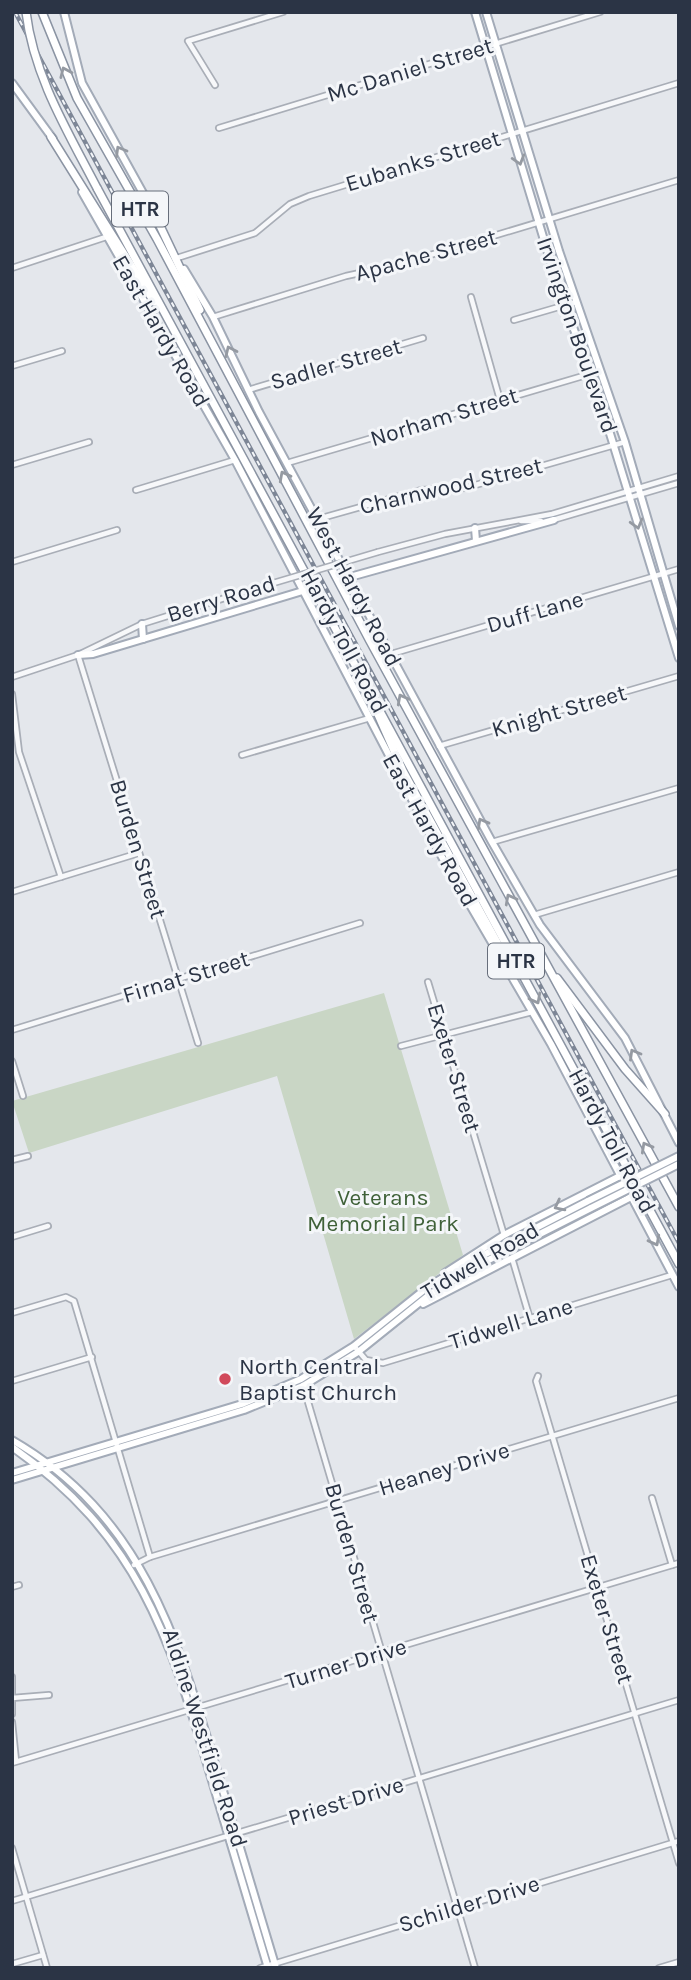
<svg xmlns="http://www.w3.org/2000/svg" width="691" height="1980" font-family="Karla,sans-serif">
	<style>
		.green { fill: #c9d6c5 }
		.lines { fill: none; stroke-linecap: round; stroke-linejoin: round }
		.minor-casing { stroke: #a9aeb7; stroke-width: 8 }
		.major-casing { stroke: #a3abb8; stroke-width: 10 }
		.highway-casing { stroke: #8b94a3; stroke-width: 10 }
		.minor { stroke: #f7f8fa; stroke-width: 4.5 }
		.major { stroke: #fff; stroke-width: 6 }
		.highway { stroke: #fff; stroke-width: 7 }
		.rail-casing { stroke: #7d8696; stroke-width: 4.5 }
		.rail { stroke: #f4f6f9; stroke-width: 2; stroke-dasharray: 5; stroke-linecap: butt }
		.minor-bridge-casing { stroke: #a9aeb7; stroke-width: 8; stroke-linecap: butt }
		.major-bridge-casing { stroke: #a3abb8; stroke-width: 10; stroke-linecap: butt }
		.highway-bridge-casing { stroke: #8b94a3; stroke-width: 10; stroke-linecap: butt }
		.minor-bridge { stroke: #f7f8fa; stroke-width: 4.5 }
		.major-bridge { stroke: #fff; stroke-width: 6 }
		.highway-bridge { stroke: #fff; stroke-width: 7 }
		.oneway { stroke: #959aa2 }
		.poi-dot { fill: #d1495b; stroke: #f4f6f9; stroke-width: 2.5 }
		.labels { text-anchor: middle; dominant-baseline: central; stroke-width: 6; stroke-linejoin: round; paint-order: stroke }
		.shield { fill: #f4f6f9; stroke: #676e7b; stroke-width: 2 }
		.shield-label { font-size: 21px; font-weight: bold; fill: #2b3445 }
		.street-label { font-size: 23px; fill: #2b3445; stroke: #f4f6f9 }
		.park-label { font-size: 23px; fill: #3f6138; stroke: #f4f6f9 }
		.poi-label { font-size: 23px; fill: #2b3445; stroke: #f4f6f9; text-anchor: start }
	</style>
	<rect width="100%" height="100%" fill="#e4e7ec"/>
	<polygon class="green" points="384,993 463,1255 354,1339 277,1076 29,1153 12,1101"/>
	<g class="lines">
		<g class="minor-casing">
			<g id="minor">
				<polyline points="215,85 188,41 283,12"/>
				<polyline points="219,128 600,12"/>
				<polyline points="177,258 255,233 290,204 309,196 679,83"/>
				<polyline points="12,268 106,237"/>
				<polyline points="471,297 500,400"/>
				<polyline points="213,317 346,276 397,265 679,180"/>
				<polyline points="514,320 576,302"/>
				<polyline points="12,366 62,351"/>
				<polyline points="248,390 423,338"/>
				<polyline points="287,463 600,371"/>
				<polyline points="12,465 89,442"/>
				<polyline points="136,490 235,460"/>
				<polyline points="318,519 421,490 465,488 625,442"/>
				<polyline points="553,520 679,483"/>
				<polyline points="521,521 541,521"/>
				<polyline points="378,552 445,534 552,514 679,476"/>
				<polyline points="12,562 117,530"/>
				<polyline points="391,654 679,569"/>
				<polyline points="78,655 198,1043"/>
				<polyline points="12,677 78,655 142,624 260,587"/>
				<polyline points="12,694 19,752 61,877"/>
				<polyline points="439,746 679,676"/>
				<polyline points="242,755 370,718"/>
				<polyline points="492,842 679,788"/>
				<polyline points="12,892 139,853"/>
				<polyline points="534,915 679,872"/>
				<polyline points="428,982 504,1235"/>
				<polyline points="12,1030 360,923"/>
				<polyline points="401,1046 532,1012"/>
				<polyline points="12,1061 23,1096"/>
				<polyline points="12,1160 28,1156"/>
				<polyline points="12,1237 48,1226"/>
				<polyline points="512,1258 530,1319"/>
				<polyline points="12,1313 66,1297 74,1301 150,1557"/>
				<polyline points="354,1346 366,1360 383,1363 672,1275"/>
				<polyline points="538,1376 536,1381 679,1863"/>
				<polyline points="12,1381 92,1357"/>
				<polyline points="303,1385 475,1968"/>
				<polyline points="652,1498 672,1565"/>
				<polyline points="134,1565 150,1557 679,1398"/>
				<polyline points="12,1587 19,1585"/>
				<polyline points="12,1677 12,1714"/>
				<polyline points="12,1698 49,1695"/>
				<polyline points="12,1722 16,1761"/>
				<polyline points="12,1763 679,1563"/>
				<polyline points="12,1848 47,1968"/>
				<polyline points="12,1901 679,1700"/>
				<polyline points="12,1964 43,1955"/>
				<polyline points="260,1968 679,1841"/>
				<polyline points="659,1968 679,1962"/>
			</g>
		</g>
		<g class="major-casing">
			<g id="major">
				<polyline points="64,12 82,83 154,213"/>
				<polyline points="475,12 557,283 600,401 679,658"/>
				<polyline points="486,12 559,251 625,442 679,626"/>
				<polyline points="12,83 53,139"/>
				<polyline points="82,192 235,460 442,857 551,1044 679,1287"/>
				<polyline points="184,269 213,317 259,412 492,842 540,925 625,1038 679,1143"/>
				<polyline points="475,528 476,541"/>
				<polyline points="350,577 554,520"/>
				<polyline points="142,624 143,639"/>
				<polyline points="78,655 93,654 306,590"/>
				<polyline points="445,1273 504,1235 620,1176"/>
				<polyline points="423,1304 631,1197"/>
				<path d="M12 1440C143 1516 178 1640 218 1774 237 1839 257 1903 276 1968"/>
				<path d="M12 1447C137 1535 169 1634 210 1774 229 1839 249 1903 268 1968"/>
				<polyline points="12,1473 242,1404 301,1379 354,1346 429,1286 466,1264 588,1201"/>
				<polyline points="12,1480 244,1410 303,1386 358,1352 429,1295 467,1271 591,1208"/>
			</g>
		</g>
		<g class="highway-casing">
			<g id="highway">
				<polyline points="42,12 77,98 157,239 370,641 679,1207"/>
				<polyline points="51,137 154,302"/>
				<polyline points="97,188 679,1264"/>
				<polyline points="152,209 200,310"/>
				<polyline points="376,710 403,771 504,955 508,969"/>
				<polyline points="557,978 625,1069 665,1114"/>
			</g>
		</g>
		<use href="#minor" class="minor"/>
		<use href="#major" class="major"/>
		<use href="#highway" class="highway"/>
		<g class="rail-casing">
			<polyline id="rail" points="15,12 679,1243"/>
		</g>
		<use href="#rail" class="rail"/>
		<g class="minor-bridge-casing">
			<polyline id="minor-bridge" points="260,587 378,552"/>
		</g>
		<g class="major-bridge-casing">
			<g id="major-bridge">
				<polyline points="588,1201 679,1156"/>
				<polyline points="591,1208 679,1164"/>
			</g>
		</g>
		<g class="highway-bridge-casing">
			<path id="highway-bridge" d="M26 12C34 77 68 132 97 188"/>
		</g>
		<use href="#minor-bridge" class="minor-bridge"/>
		<use href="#major-bridge" class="major-bridge"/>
		<use href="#highway-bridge" class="highway-bridge"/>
	</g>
	<defs><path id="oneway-chevron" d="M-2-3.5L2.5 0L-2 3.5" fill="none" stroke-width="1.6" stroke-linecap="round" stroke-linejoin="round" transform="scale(1.75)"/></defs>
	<g class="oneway">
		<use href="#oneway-chevron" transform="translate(65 72) rotate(-114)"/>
		<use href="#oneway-chevron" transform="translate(120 151) rotate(-120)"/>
		<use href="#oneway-chevron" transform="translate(519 160) rotate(73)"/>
		<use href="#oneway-chevron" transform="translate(230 351) rotate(-115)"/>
		<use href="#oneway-chevron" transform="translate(284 476) rotate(-118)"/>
		<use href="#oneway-chevron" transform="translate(637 524) rotate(74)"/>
		<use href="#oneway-chevron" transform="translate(402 699) rotate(-118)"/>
		<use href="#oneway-chevron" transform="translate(482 823) rotate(-119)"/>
		<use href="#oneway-chevron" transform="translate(510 899) rotate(-118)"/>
		<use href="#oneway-chevron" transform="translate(536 999) rotate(62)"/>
		<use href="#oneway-chevron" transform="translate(634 1054) rotate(-120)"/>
		<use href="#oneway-chevron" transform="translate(646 1147) rotate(-119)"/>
		<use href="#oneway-chevron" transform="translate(559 1206) rotate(153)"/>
		<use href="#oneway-chevron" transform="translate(655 1241) rotate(62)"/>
	</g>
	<circle class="poi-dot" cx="225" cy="1379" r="7"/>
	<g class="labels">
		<g class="shield">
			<rect x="112" y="191.5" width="56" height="35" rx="5"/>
			<rect x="488" y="943.5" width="56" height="35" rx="5"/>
		</g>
		<g class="shield-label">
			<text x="140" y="209">HTR</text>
			<text x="516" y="961">HTR</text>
		</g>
		<g class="street-label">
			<text transform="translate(410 70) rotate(-17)">Mc Daniel Street</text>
			<text transform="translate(423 161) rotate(-17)">Eubanks Street</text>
			<text transform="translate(426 255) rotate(-15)">Apache Street</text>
			<text transform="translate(161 331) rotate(60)">East Hardy Road</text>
			<text transform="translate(577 335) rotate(71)">Irvington Boulevard</text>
			<text transform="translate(336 364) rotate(-16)">Sadler Street</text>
			<text transform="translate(444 417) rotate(-17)">Norham Street</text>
			<text transform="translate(451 486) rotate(-13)">Charnwood Street</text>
			<text transform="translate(354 587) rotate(62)">West Hardy Road</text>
			<text transform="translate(221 599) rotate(-17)">Berry Road</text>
			<text transform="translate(535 612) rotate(-16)">Duff Lane</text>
			<text transform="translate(344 641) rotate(62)">Hardy Toll Road</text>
			<text transform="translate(559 711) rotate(-16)">Knight Street</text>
			<text transform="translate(430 830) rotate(61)">East Hardy Road</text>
			<text transform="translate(138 849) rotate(73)">Burden Street</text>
			<text transform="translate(186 977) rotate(-17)">Firnat Street</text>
			<text transform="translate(454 1068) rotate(73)">Exeter Street</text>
			<text transform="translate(612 1141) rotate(62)">Hardy Toll Road</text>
			<text transform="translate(480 1261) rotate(-30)">Tidwell Road</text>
			<text transform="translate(511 1324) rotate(-17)">Tidwell Lane</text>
			<text transform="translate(444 1469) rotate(-17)">Heaney Drive</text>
			<text transform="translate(352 1553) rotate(74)">Burden Street</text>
			<text transform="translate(607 1619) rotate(73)">Exeter Street</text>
			<text transform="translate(346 1664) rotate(-17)">Turner Drive</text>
			<text transform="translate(205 1738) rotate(72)">Aldine Westfield Road</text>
			<text transform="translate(346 1801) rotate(-17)">Priest Drive</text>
			<text transform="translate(469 1904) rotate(-17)">Schilder Drive</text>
		</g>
		<g class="park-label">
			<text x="383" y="1197">Veterans<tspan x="383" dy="26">Memorial Park</tspan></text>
		</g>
		<g class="poi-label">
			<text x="239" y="1366">North Central<tspan x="239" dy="26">Baptist Church</tspan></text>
		</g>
	</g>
	<rect width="691" height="1980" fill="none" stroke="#2b3445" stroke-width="28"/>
</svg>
